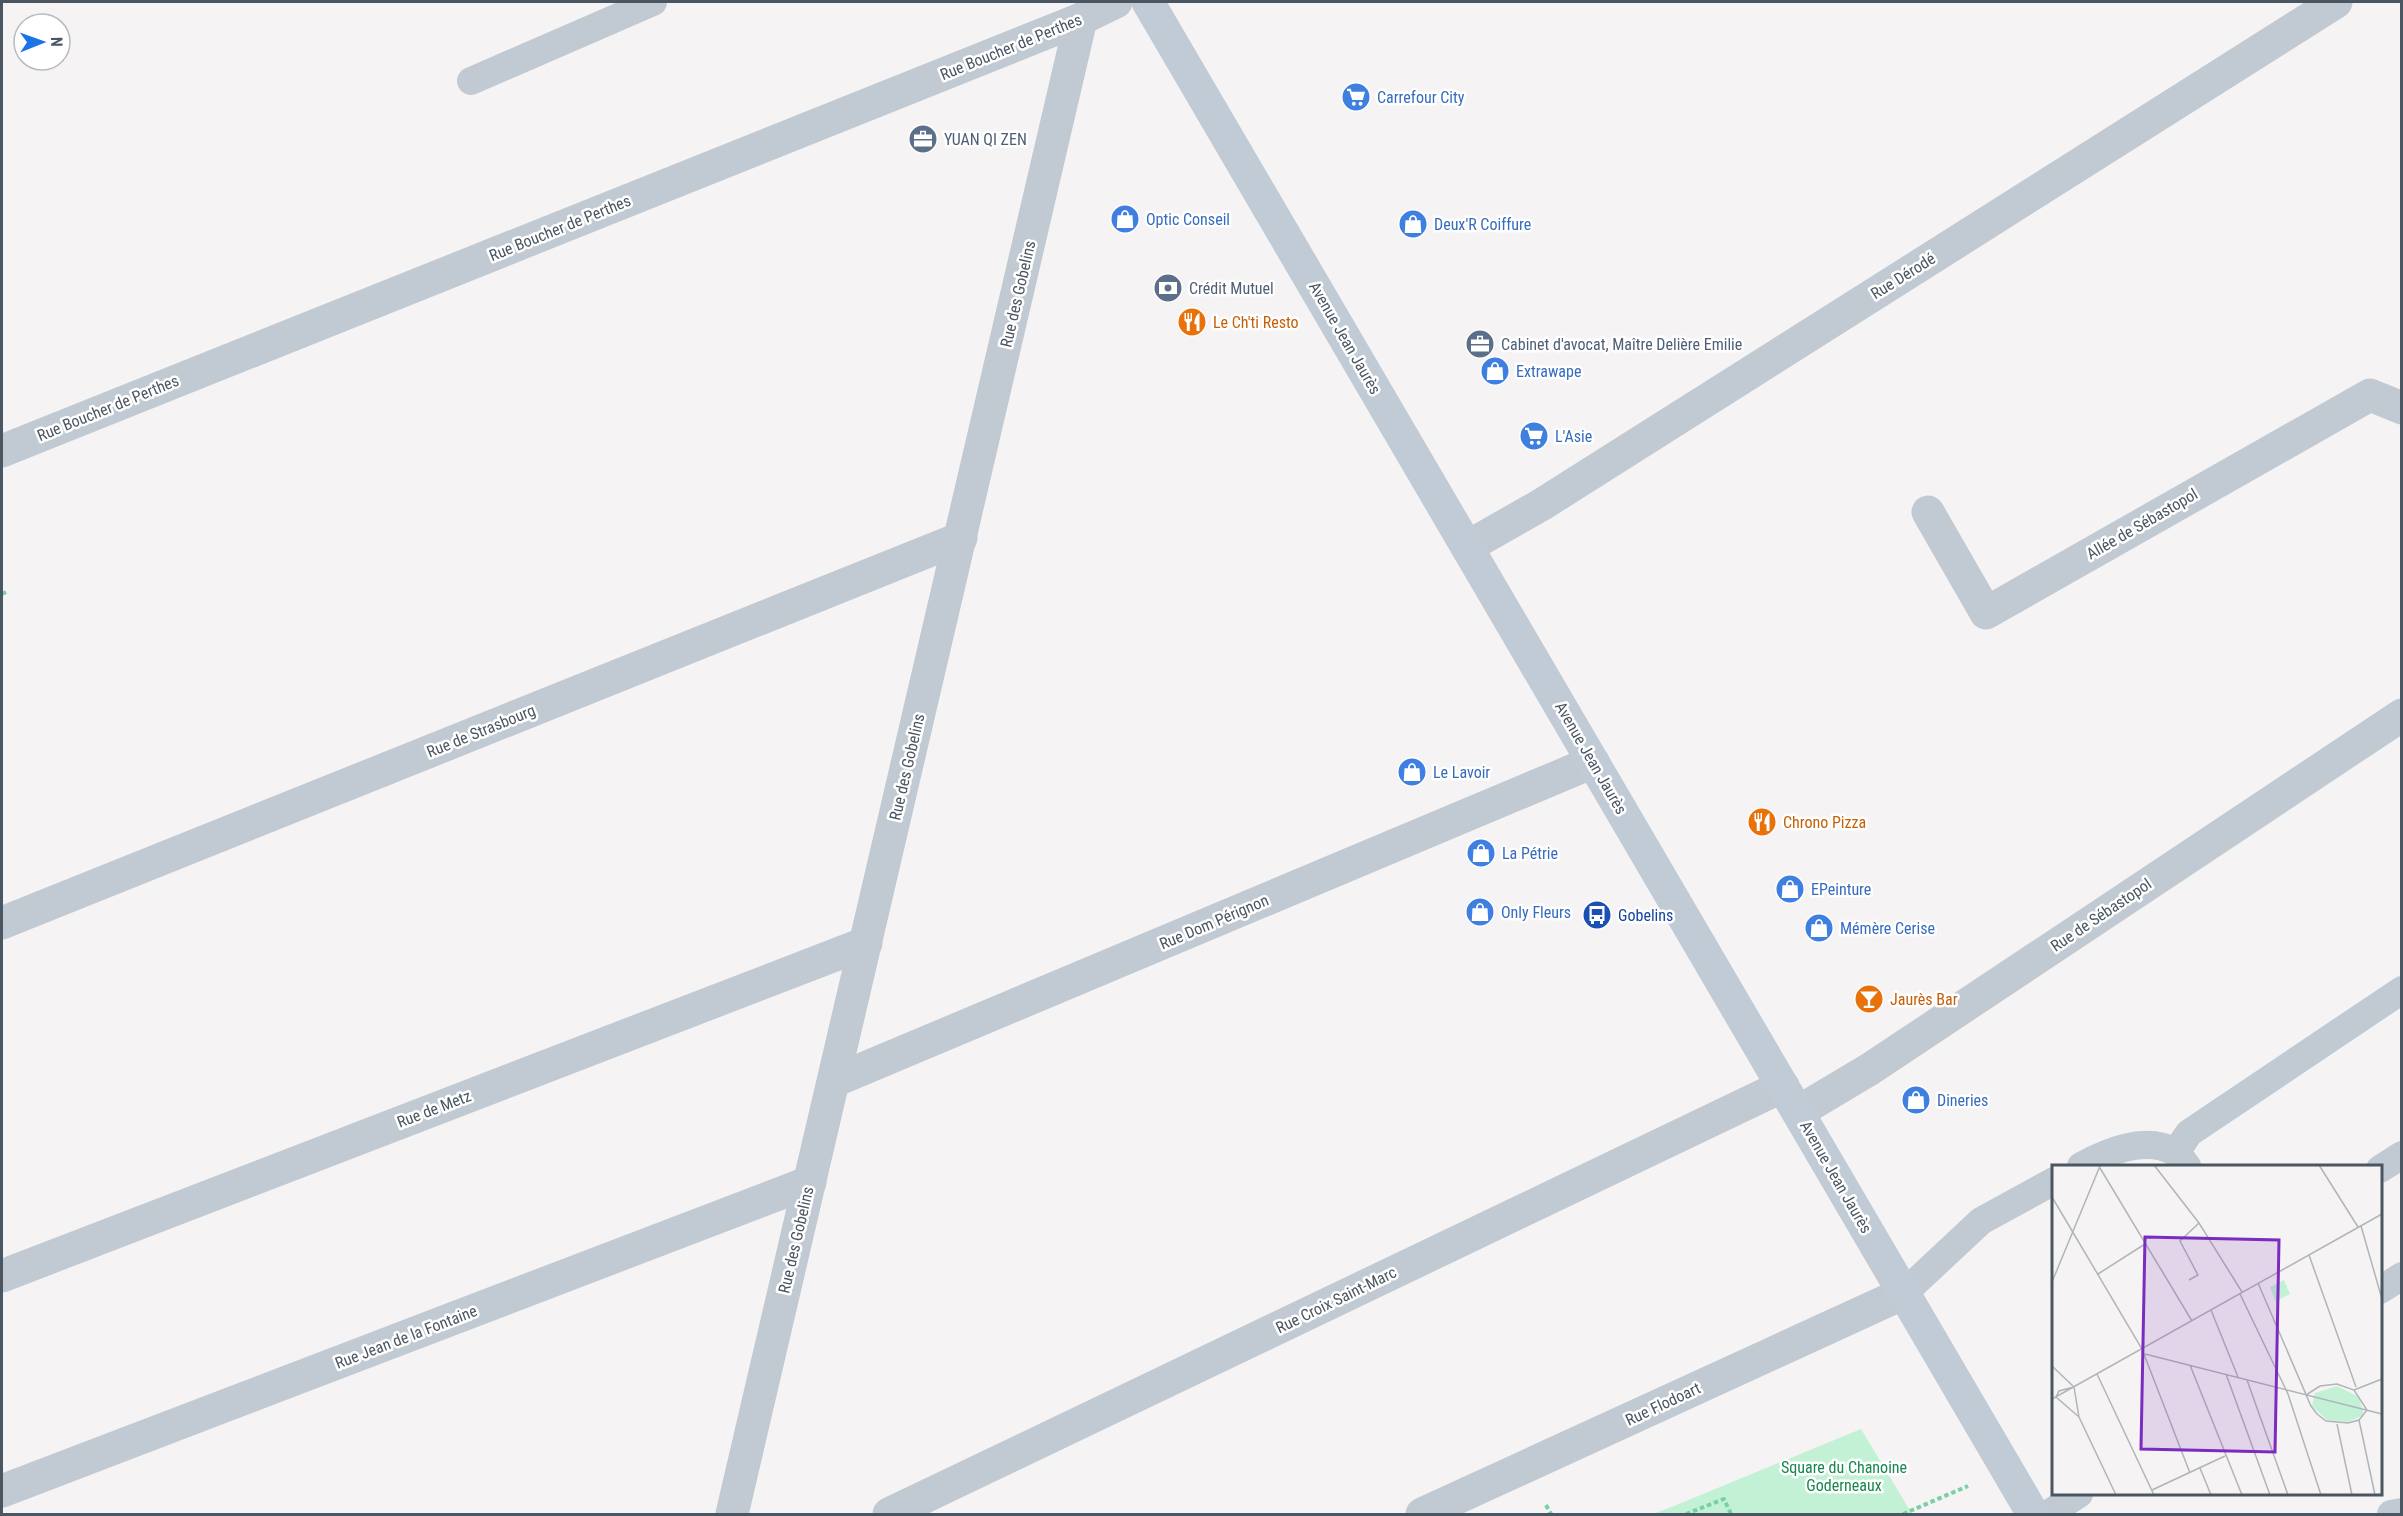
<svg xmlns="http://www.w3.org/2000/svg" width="2403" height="1516" font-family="'Roboto Condensed',sans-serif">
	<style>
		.green { fill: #c3f1d5 }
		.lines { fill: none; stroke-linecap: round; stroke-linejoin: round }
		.path { stroke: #7ad0a6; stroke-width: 4; stroke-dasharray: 4.5 3; stroke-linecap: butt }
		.service { stroke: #c1cad2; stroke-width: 28 }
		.minor { stroke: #c1cad2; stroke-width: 33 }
		.secondary { stroke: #c1cbd6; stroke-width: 33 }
		.labels { text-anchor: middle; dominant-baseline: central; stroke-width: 5; stroke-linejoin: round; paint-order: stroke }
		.street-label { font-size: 16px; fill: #4a5661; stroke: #fff }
		.shop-label { font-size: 16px; fill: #366cbe; stroke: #fff; text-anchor: start }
		.service-label { font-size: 16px; fill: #4e5e75; stroke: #fff; text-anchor: start }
		.food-label { font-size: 16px; fill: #c56008; stroke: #fff; text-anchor: start }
		.transit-label { font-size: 16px; fill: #164399; stroke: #fff; text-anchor: start }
		.park-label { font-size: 16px; fill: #17864f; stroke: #fff }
		.inset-road { fill: none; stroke: #b1b4b9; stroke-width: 1.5 }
		.view { fill: #7b2cbf; fill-opacity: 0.15; stroke: #7b2cbf; stroke-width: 3 }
		.inset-edge { fill: none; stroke: #4a5661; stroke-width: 3 }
	</style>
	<rect width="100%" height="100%" fill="#f5f3f3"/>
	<polygon class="green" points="1861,1429 1912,1514 1653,1514 1674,1506"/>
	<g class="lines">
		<g class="path">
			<polyline points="2,594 6,592"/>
			<polyline points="1546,1505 1551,1514"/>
			<polyline points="1686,1514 1724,1499 1731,1514"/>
			<polyline points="1903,1514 1968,1486"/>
		</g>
		<g class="service">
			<polyline points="471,81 653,2"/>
			<polyline points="2176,1152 2189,1133 2402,990"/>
			<path d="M2081 1166C2107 1152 2145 1135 2175 1152 2180 1154 2183 1162 2187 1166"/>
			<polyline points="2380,1169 2402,1155"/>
			<polyline points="2380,1290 2402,1276"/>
			<polyline points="1904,1293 1981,1221 2054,1181"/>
			<polyline points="2048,1514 2079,1494"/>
			<polyline points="2391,1514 2402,1512"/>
		</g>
		<g class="minor">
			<polyline points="2,451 1081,19 1116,2"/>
			<polyline points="1928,512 1986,613 2370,395 2402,408"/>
			<polyline points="1467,547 1541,505 2336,2"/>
			<polyline points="2,923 961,538"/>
			<polyline points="834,1081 1593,762"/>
			<polyline points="1798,1112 1870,1069 2402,715"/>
			<polyline points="2,1276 866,943"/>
			<polyline points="2,1491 810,1182"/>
			<polyline points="732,1514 1081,19"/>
			<polyline points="889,1514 1783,1086"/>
			<polyline points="1422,1514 1904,1293"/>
		</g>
		<polyline class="secondary" points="1148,2 2033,1514"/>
	</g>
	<defs>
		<g id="supermarket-disc" transform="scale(1.5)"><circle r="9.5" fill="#3f7fe0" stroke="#fff"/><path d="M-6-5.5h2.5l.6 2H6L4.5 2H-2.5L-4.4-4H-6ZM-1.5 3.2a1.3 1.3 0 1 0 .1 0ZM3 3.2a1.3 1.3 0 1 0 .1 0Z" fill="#fff"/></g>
		<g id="office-disc" transform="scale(1.5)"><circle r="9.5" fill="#5c6f8a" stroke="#fff"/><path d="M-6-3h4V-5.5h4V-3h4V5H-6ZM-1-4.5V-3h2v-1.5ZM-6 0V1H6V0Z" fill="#fff"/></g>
		<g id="shop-disc" transform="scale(1.5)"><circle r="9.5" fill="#3f7fe0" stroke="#fff"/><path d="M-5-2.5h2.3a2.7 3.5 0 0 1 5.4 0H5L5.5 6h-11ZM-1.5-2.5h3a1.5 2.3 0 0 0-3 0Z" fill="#fff"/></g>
		<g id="bank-disc" transform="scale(1.5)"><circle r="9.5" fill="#5c6f8a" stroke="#fff"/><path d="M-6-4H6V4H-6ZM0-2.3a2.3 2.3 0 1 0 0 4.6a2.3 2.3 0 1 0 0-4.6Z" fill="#fff"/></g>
		<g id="restaurant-disc" transform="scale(1.5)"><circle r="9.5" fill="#e8710a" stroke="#fff"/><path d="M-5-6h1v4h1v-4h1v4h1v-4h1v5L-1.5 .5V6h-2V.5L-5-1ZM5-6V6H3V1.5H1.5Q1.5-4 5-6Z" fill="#fff"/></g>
		<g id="bus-disc" transform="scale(1.5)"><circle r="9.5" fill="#1a4fb4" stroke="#fff"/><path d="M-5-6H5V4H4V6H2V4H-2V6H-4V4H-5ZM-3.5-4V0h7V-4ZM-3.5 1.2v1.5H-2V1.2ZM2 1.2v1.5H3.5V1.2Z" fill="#fff"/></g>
		<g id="bar-disc" transform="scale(1.5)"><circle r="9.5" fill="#e8710a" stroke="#fff"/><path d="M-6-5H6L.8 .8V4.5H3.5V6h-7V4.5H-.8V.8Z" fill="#fff"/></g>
	</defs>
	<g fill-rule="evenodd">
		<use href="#supermarket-disc" x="1356" y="97"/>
		<use href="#office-disc" x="923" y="139"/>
		<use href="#shop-disc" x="1125" y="219"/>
		<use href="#shop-disc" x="1413" y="224"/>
		<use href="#bank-disc" x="1168" y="288"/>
		<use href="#restaurant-disc" x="1192" y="322"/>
		<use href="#office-disc" x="1480" y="344"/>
		<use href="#shop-disc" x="1495" y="371"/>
		<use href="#supermarket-disc" x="1534" y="436"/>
		<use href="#shop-disc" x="1412" y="772"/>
		<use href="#restaurant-disc" x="1762" y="822"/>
		<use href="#shop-disc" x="1481" y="853"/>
		<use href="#shop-disc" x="1790" y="889"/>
		<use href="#shop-disc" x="1480" y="912"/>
		<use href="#bus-disc" x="1597" y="915"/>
		<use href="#shop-disc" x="1819" y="928"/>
		<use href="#bar-disc" x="1869" y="999"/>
		<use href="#shop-disc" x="1916" y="1100"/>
	</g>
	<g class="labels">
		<g class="street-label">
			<text transform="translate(1011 47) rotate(-22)">Rue Boucher de Perthes</text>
			<text transform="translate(560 228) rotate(-22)">Rue Boucher de Perthes</text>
			<text transform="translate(1903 276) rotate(-32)">Rue Dérodé</text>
			<text transform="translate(1018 294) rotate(-77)">Rue des Gobelins</text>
			<text transform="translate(1345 338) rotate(60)">Avenue Jean Jaurès</text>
			<text transform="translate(108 408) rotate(-22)">Rue Boucher de Perthes</text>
			<text transform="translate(2142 524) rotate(-30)">Allée de Sébastopol</text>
			<text transform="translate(481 731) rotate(-22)">Rue de Strasbourg</text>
			<text transform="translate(1591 758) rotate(60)">Avenue Jean Jaurès</text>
			<text transform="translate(907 767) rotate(-77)">Rue des Gobelins</text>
			<text transform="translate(2101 915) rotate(-34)">Rue de Sébastopol</text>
			<text transform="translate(1214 922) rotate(-23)">Rue Dom Pérignon</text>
			<text transform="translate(434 1109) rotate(-21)">Rue de Metz</text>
			<text transform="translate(1836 1177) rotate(60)">Avenue Jean Jaurès</text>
			<text transform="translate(796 1240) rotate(-77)">Rue des Gobelins</text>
			<text transform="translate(1336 1300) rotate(-26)">Rue Croix Saint-Marc</text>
			<text transform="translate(406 1337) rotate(-21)">Rue Jean de la Fontaine</text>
			<text transform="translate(1663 1404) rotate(-25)">Rue Flodoart</text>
		</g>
		<g class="shop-label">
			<text x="1377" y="97">Carrefour City</text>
			<text x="1146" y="219">Optic Conseil</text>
			<text x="1434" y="224">Deux'R Coiffure</text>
			<text x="1516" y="371">Extrawape</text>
			<text x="1555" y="436">L'Asie</text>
			<text x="1433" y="772">Le Lavoir</text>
			<text x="1502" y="853">La Pétrie</text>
			<text x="1811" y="889">EPeinture</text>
			<text x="1501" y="912">Only Fleurs</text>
			<text x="1840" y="928">Mémère Cerise</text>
			<text x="1937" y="1100">Dineries</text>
		</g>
		<g class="service-label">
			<text x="944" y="139">YUAN QI ZEN</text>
			<text x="1189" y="288">Crédit Mutuel</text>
			<text x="1501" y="344">Cabinet d'avocat, Maître Delière Emilie</text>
		</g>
		<g class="food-label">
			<text x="1213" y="322">Le Ch'ti Resto</text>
			<text x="1783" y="822">Chrono Pizza</text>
			<text x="1890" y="999">Jaurès Bar</text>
		</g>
		<g class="transit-label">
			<text x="1618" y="915">Gobelins</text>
		</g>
		<g class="park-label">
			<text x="1844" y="1467">Square du Chanoine<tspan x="1844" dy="18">Goderneaux</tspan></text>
		</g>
	</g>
	<g transform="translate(2052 1165)">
		<rect width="330" height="330" fill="#f5f3f3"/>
		<path d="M232 115 238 129 226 135V143L218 122ZM285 221 307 232 312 250 296 257 275 255 260 241 263 228Z" fill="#c3f1d5"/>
		<path class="inset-road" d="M102 0 147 58 190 127M267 0 306 62M48 3 140 156M0 32 90 184 138 308M309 61 330 134M257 90 304 222M46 109 93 79M137 115 146 110 128 76 147 58M0 117 48 1M206 118 259 241 265 249 274 256 296 258 307 255 315 245 302 225 285 219 268 221 254 230M188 129 236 229 269 330M159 145 186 212M93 189 330 249M138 200 190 330M0 201 22 222M45 209 102 330M174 209 218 330M195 215 236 330M22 222 27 252 64 330M302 225 330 214M4 232 27 252M4 232 7 226 22 222M0 234 330 49M307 255 323 330M285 259 300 330M148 303 159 330M100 325 173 291"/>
		<path class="view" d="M93 72 227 75 223 287 89 284Z"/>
		<rect width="330" height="330" class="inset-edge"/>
	</g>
	<rect width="2403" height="1516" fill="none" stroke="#4a5661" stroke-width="6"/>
	<g transform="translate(42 42) rotate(89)"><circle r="28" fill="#ffffff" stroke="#b7bbc0" stroke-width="1.5"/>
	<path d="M0-4.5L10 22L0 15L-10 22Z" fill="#1a73e8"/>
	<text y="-9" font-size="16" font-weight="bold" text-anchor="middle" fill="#4a5661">N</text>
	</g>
</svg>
